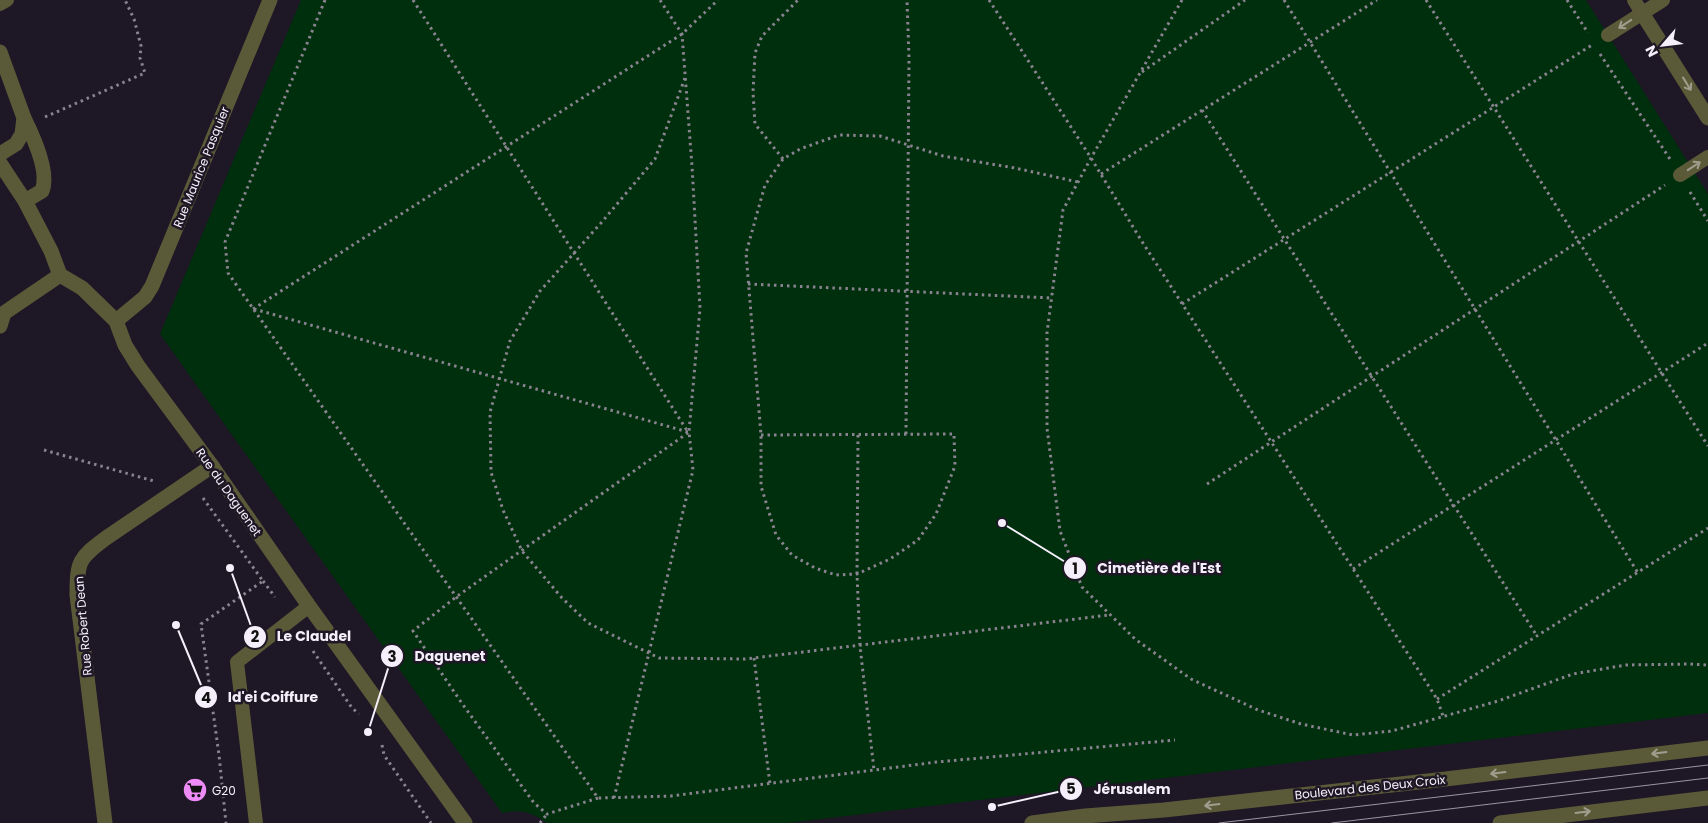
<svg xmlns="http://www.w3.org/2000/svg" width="1708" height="823" font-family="Poppins,sans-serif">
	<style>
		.green { fill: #002f0d }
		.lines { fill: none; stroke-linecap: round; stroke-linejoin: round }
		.path { stroke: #89838f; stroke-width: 3; stroke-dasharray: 2.5 4; stroke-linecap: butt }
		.lane { stroke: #5b5a38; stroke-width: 14 }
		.street { stroke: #5b5a38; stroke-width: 15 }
		.tram { stroke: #9c96a2; stroke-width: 1 }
		.oneway { stroke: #a09d8f }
		.labels { text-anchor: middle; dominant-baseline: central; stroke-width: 5; stroke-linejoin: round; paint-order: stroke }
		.street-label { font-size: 12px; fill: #f4effa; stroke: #1e1725 }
		.poi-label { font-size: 12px; fill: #f4effa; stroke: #1e1725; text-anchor: start }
		.leader { fill: none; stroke: #f4effa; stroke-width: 2 }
		.callout-dot { fill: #f4effa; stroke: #1e1725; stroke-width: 2 }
		.mark-label { font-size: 15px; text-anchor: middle; font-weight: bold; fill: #111 }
		.callout-label { font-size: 14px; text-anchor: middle; font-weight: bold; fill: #f4effa; stroke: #1e1725; stroke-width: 5; stroke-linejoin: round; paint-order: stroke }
	</style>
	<rect width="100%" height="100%" fill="#1e1725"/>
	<path class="green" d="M301 0H1586L1708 194V713L788 823H547C532 812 520 809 502 813L160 334Z"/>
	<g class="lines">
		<g class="path">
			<polyline points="325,0 225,242 228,273 598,798 671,796 937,762 1175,740"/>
			<polyline points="413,0 688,432"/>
			<polyline points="989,0 1091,158 1141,240 1437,699 1443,716"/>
			<polyline points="1182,0 1091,158 1063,210 1047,333 1047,428 1060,531 1082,587 1135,639 1191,679 1258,710 1301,724 1353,735 1392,731 1498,701 1573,674 1626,665 1690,664 1708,665"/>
			<polyline points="1284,0 1638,573"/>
			<polyline points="1426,0 1708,446"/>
			<polyline points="1567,0 1588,33"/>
			<polyline points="1600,54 1670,159"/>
			<polyline points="1142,72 1245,0"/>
			<polyline points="685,78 655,159 601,223 540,291 510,341 490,412 491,472 503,510 522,551 562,598 588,623 659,658 745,659 1109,615"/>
			<polyline points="1202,110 1537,636"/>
			<polyline points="45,117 145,73 140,58 141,46 134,19 125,0"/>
			<polyline points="783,159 755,124 753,92 755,53 762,36 798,0"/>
			<polyline points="1101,174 1377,0"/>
			<polyline points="1690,192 1708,221"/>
			<polyline points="748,284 1051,298"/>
			<polyline points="1182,304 1592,45"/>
			<polyline points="253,309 682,34 718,0"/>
			<polyline points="254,309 688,432"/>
			<polyline points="906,434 909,58 907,0"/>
			<polyline points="761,435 954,434 955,466 936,514 918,540 890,559 857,574 836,575 815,568 792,555 776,535 761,486 761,435 746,253 765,185 783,159 800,149 839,135 880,136 943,156 1015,168 1078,182"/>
			<polyline points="858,435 857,574 860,646 874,770"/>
			<polyline points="44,450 154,481"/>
			<polyline points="1207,484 1665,185"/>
			<polyline points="203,498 263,581 201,624 219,755 226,823"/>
			<polyline points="1353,569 1708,343"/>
			<polyline points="263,581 275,597"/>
			<polyline points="313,651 352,708 359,714"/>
			<polyline points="754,658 770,784"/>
			<polyline points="1437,699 1708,528"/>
			<polyline points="382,745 384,755 431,823"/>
			<polyline points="598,798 547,814 534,803 461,702 413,631 456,597 689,432"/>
			<polyline points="614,798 693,470 689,432 700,308 692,166 682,34 660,0"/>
			<polyline points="540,823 547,814"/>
		</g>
		<g class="lane">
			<polyline points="1634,0 1642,13"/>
			<polyline points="0,4 7,0"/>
			<polyline points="1608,35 1663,0"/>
			<polyline points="1680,175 1708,157"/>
			<polyline points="256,823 237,662 309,606"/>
		</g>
		<g class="street">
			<polyline points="1642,13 1708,118"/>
			<polyline points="0,52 24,118 22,134 16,144 0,154"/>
			<path d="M24 118C33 136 50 172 42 191L25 201"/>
			<polyline points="0,163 25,201 51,251 60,275 82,288 116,321 125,345 138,366 212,466 309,606 465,823"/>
			<polyline points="116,321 145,297 152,286 270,0"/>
			<polyline points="0,326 4,313 60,275"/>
			<path d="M105 823 77 595C77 561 79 558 106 538L212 466"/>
			<polyline points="1032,823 1085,816 1164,810 1437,780 1708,748"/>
			<polyline points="1500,823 1708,798"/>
		</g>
		<g class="tram">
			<polyline points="1219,823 1708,765"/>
			<polyline points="1332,823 1708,778"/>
		</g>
	</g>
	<defs><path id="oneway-shaft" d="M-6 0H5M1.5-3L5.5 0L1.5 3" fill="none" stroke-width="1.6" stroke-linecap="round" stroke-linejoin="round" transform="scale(1.25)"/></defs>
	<g class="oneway">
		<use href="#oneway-shaft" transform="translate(1625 24) rotate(147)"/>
		<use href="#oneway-shaft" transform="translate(1687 84) rotate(58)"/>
		<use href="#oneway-shaft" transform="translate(1694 166) rotate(-33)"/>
		<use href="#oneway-shaft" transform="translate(1659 753) rotate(173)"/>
		<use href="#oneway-shaft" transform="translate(1498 773) rotate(173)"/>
		<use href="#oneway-shaft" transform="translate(1212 805) rotate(173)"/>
		<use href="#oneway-shaft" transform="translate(1583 812) rotate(-7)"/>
	</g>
	<defs>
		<g id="supermarket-disc" transform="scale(1.25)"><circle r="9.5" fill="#ef8bf6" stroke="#1e1725"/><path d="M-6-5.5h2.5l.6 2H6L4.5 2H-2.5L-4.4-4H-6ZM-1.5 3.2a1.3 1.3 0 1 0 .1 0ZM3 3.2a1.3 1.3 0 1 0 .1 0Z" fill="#111"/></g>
	</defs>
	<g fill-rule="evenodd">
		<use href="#supermarket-disc" x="195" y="790"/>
	</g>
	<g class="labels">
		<g class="street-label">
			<text transform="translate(201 167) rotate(-68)">Rue Maurice Pasquier</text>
			<text transform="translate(229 492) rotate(55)">Rue du Daguenet</text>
			<text transform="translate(83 626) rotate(-95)">Rue Robert Dean</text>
			<text transform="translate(1370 787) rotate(-6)">Boulevard des Deux Croix</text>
		</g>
		<g class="poi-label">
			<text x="212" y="790">G20</text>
		</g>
	</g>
	<path class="leader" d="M1002 523L1075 568M230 568L255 637M368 732L392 656M176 625L206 697M992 807L1071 789"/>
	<g class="callout-dot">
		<circle cx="1002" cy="523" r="5"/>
		<circle cx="230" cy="568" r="5"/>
		<circle cx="368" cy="732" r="5"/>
		<circle cx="176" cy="625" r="5"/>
		<circle cx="992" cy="807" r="5"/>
		<circle cx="1075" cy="568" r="12"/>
		<circle cx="255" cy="637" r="12"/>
		<circle cx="392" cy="656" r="12"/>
		<circle cx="206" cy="697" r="12"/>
		<circle cx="1071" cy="789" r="12"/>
	</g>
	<g class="mark-label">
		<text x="1075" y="574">1</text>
		<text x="255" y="642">2</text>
		<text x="392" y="662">3</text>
		<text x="206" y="703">4</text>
		<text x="1071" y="794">5</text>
	</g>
	<g class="callout-label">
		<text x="1159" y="573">Cimetière de l'Est</text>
		<text x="314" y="641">Le Claudel</text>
		<text x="450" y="661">Daguenet</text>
		<text x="273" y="702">Id'ei Coiffure</text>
		<text x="1132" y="794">Jérusalem</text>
	</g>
	<g transform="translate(1663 45) rotate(242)" stroke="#1e1725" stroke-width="4" paint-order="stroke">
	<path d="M0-4L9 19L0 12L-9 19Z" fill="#f4effa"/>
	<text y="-8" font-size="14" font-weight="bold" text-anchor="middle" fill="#f4effa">N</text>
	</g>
</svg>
